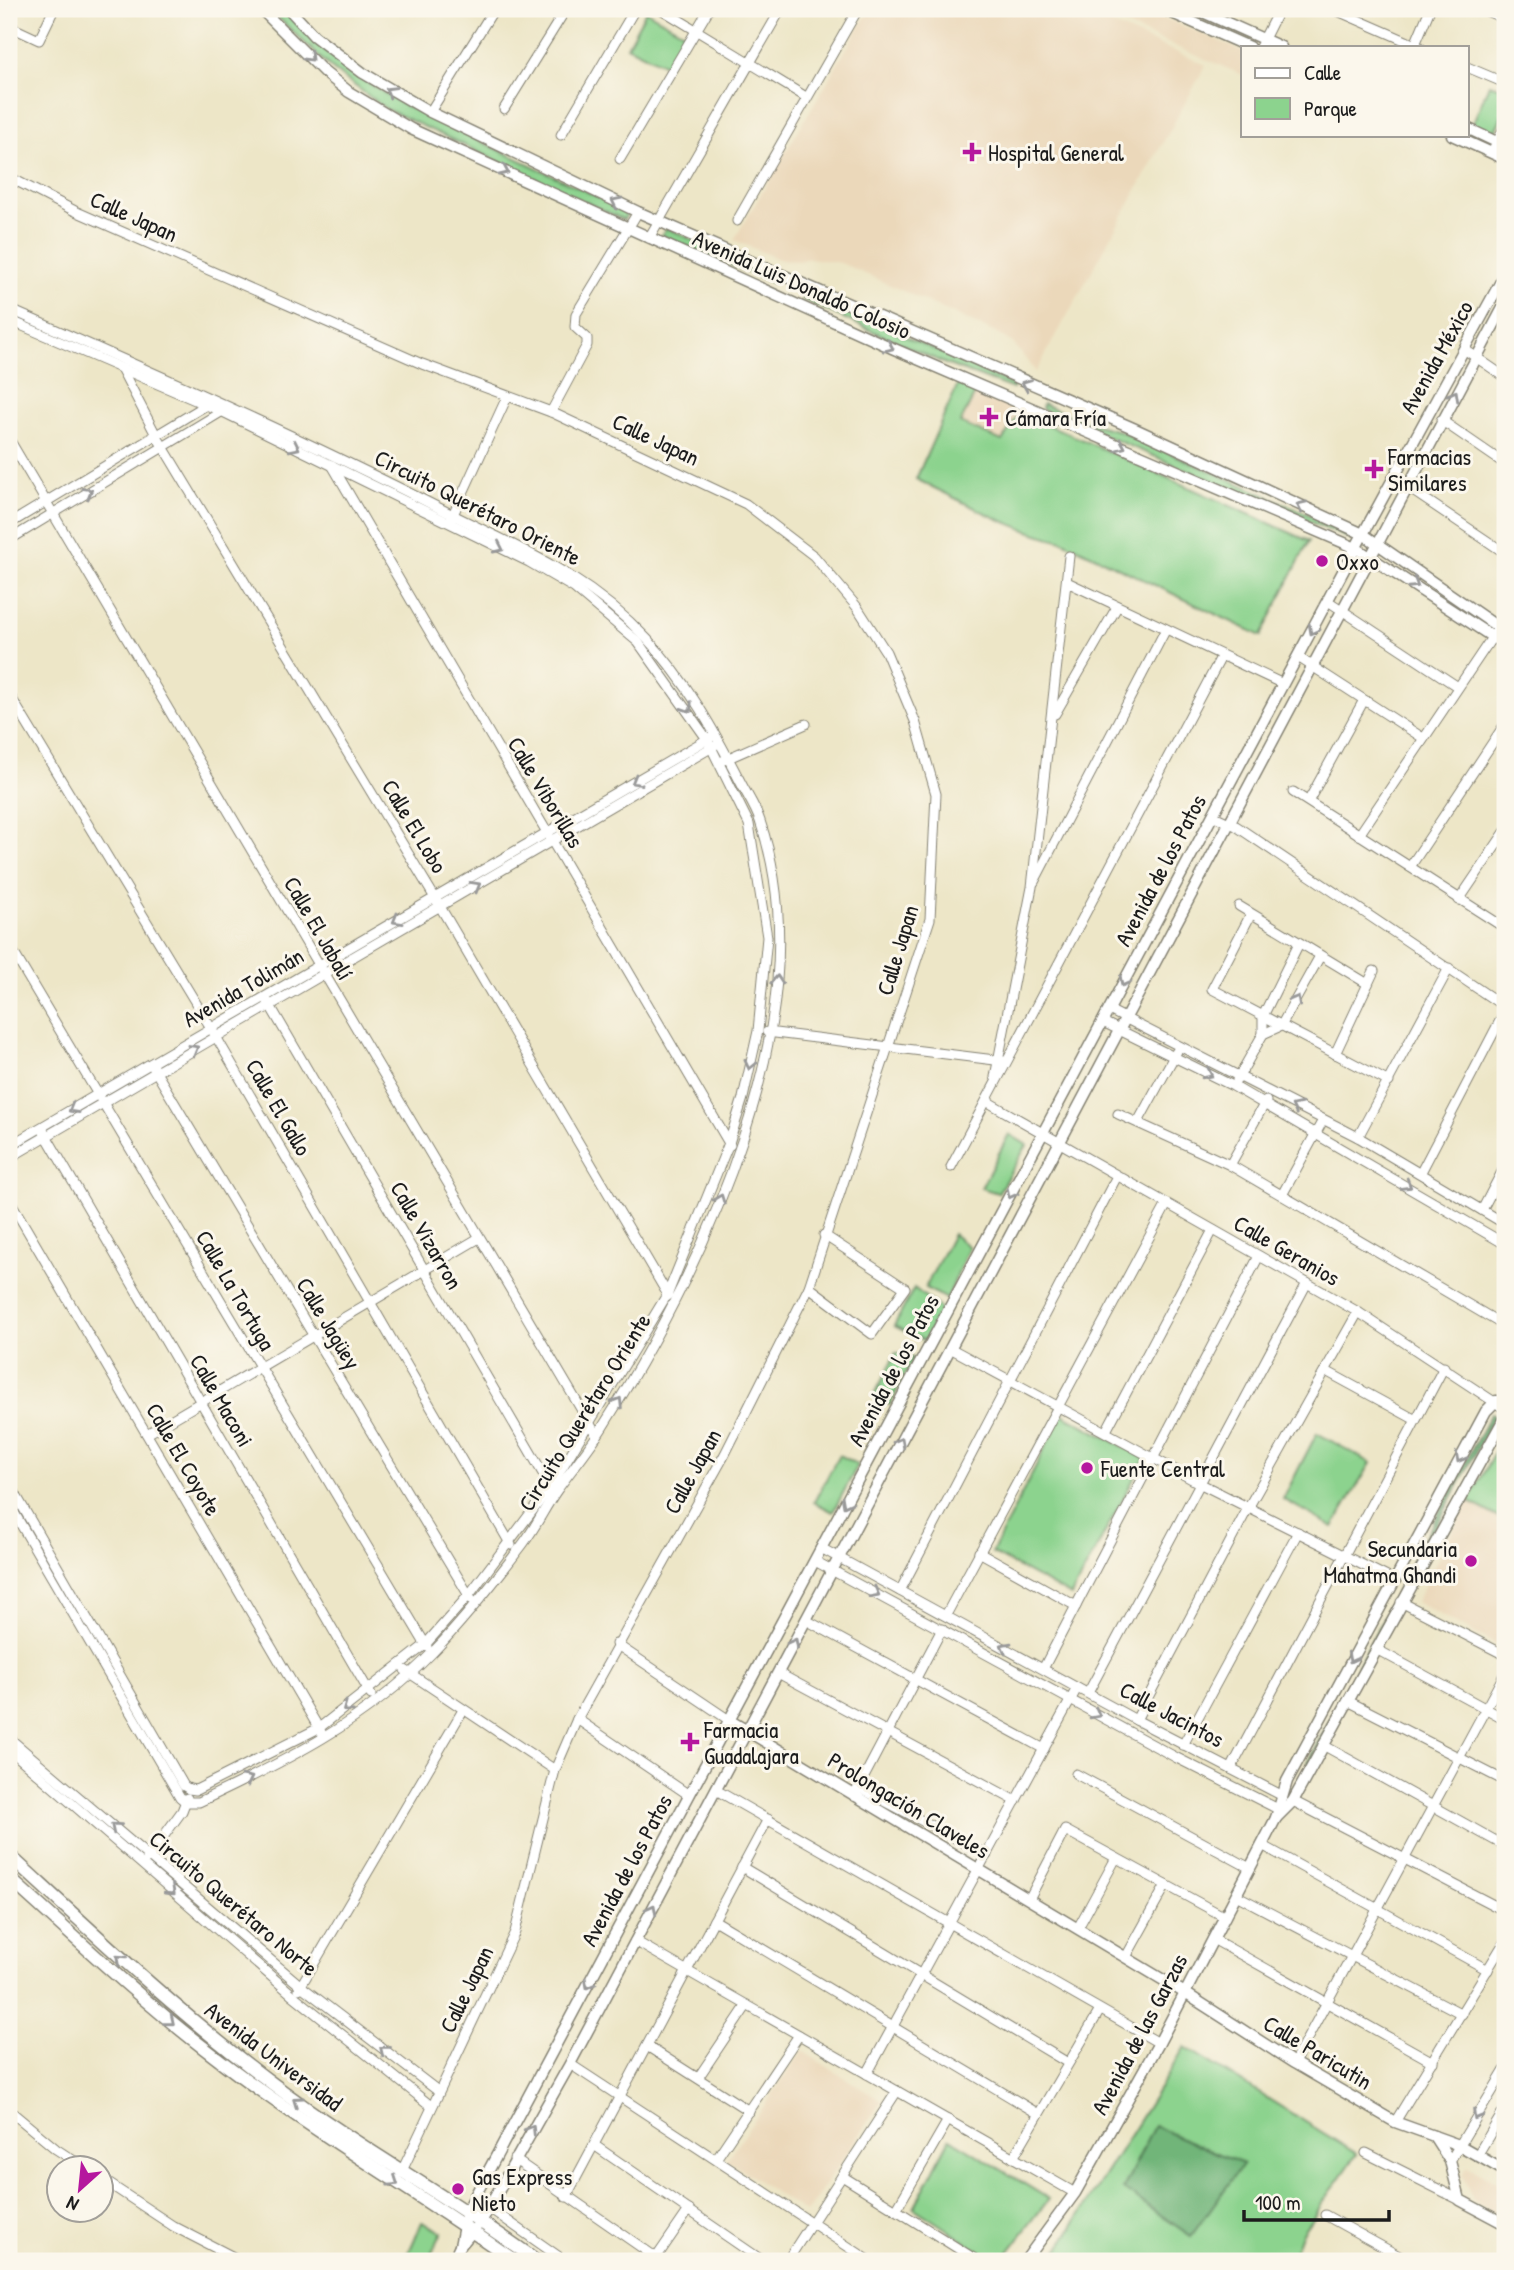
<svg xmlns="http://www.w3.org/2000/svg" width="1514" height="2270" font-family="'Patrick Hand',sans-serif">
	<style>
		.built { fill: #ebd8ba }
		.green { fill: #8cd38e; stroke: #547855; stroke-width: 2 }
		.forest { fill: #71b579; stroke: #46684a; stroke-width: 2 }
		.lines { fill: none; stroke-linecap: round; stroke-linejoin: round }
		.minor-casing { stroke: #848172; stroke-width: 11 }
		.tertiary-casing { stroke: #848172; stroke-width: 13 }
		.secondary-casing { stroke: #848172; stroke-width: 15 }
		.minor { stroke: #fff; stroke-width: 9 }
		.tertiary { stroke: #fff; stroke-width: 10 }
		.secondary { stroke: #fff; stroke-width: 12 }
		.oneway { stroke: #999 }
		.poi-dot { fill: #b5179e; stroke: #fbf7ec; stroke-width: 2.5 }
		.labels { text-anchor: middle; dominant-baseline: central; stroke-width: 6; stroke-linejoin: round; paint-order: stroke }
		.poi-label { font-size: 23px; fill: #1c1c1c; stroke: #fbf7ec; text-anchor: start }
		.street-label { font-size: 23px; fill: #1c1c1c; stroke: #fbf7ec }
	</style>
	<rect width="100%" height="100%" fill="#fbf7ec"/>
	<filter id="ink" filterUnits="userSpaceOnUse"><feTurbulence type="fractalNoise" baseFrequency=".0143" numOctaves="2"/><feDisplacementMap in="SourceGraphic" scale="14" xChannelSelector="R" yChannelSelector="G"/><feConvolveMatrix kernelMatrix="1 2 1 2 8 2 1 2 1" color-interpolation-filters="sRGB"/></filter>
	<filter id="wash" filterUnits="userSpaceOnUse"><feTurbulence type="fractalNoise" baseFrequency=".00686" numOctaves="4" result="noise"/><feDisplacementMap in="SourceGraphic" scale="28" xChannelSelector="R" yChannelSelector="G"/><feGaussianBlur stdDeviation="1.57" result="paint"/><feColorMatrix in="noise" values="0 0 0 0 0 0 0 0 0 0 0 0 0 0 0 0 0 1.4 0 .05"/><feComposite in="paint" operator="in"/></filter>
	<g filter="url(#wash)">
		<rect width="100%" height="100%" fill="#ede6c7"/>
		<g class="built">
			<polygon points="870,9 1076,9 1206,65 1036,372 1013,343 994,332 861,272 841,263 809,258 798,261 781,260 734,240"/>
			<polygon points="1087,9 1142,9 1243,51 1243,75"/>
			<polygon points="976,392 1020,412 1002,441 959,423"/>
			<polygon points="1468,1501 1505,1521 1505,1649 1416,1602"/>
			<polygon points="802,2051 882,2101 806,2213 727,2160"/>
			<polygon points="1468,2166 1505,2187 1505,2219 1474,2201 1462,2175"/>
		</g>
		<g class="green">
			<polygon points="269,9 283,9 345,68 402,104 628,211 624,220 386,109 331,68"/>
			<polygon points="646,11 685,33 667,66 627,46"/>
			<polygon points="1489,84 1505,89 1505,110 1495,131 1472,125"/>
			<polygon points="667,228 774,277 772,283 661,235"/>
			<polygon points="803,296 826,307 853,313 1014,385 1013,389 946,364 801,299"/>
			<path d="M958 384 976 392 960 423 1002 441 1020 412 1309 541 1261 636 1063 541C1012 530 964 502 916 479Z"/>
			<polygon points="1043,404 1092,424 1120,431 1351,533 1348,538 1042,409"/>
			<polygon points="1009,1134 1027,1145 998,1193 981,1188"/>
			<polygon points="953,1234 969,1247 947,1299 925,1288"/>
			<polygon points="914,1288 941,1309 925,1341 894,1326"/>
			<polygon points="896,1353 913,1358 890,1405 874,1396"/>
			<polygon points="1062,1414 1145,1458 1071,1596 992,1553"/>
			<polygon points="1317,1433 1371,1463 1333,1527 1283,1499"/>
			<polygon points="1505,1433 1505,1521 1468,1501"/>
			<polygon points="839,1455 858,1465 833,1512 814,1502"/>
			<polygon points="1185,2047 1357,2154 1301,2234 1291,2261 1051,2261"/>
			<polygon points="950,2138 1049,2199 1001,2261 995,2261 914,2208"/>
			<polygon points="422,2222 442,2232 428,2261 405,2261"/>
		</g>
		<g class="forest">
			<polygon points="1491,1413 1495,1416 1310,1764 1307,1763"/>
			<polygon points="1154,2126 1243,2164 1191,2236 1123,2189"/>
		</g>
	</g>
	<g filter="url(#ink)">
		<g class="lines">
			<g class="minor-casing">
				<g id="minor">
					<polyline points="661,9 806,97"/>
					<polyline points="1333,9 1420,47"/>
					<polyline points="1482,9 1505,19"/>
					<polyline points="9,26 39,40 54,9"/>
					<polyline points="1260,47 1279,9"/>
					<polyline points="1414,47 1430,9"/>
					<polyline points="1467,67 1505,83"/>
					<polyline points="504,109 566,9"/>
					<polyline points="430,112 494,9"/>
					<polyline points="561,135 635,9"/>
					<polyline points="1492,153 1505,126"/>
					<polyline points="620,159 709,9"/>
					<polyline points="9,177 75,211 422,364 551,412 746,504 814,556 857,607 886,652 915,721 936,794 930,919 809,1287 725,1454 577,1719 555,1770 515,1932 401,2173"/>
					<polyline points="737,221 858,9"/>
					<polyline points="649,238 781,9"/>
					<path d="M9 309C154 373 298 436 439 508 517 548 585 573 647 639 687 681 715 732 741 783 747 795 756 808 760 821 826 1013 703 1268 602 1428 588 1450 572 1469 557 1490 545 1507 536 1527 523 1544 495 1581 465 1619 433 1652 365 1722 286 1761 199 1802H186"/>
					<polyline points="9,320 223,412 529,562 574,588 638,642 707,739 749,824 767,937 758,1031 743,1098 729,1143 668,1293 551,1486 469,1595 425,1645 319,1728 196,1790 189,1789"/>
					<polyline points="1464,349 1505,377"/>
					<polyline points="121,368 156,435 435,898 668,1295"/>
					<polyline points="551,412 587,345 587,338 575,327 576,314 638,212"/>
					<polyline points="1441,420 1505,464"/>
					<polyline points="9,439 597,1436"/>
					<polyline points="332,465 730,1145"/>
					<polyline points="1407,487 1505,553"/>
					<polyline points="451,519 507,397"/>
					<polyline points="9,524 208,404"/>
					<polyline points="9,540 226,409"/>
					<polyline points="1067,582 1283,684"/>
					<polyline points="1328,601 1458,687"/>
					<polyline points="1298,657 1423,738"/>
					<polyline points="9,694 211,1028 511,1545"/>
					<polyline points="1055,714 1117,607"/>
					<polyline points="724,760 806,724"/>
					<polyline points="1293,792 1505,928"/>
					<polyline points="1309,800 1364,700"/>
					<polyline points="1214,816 1236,826 1505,1007"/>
					<polyline points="1359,835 1499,627"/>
					<polyline points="1410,867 1505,724"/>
					<polyline points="1034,882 1166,629"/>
					<polyline points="1459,900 1505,832"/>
					<polyline points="1239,906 1368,984"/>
					<polyline points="1251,914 1212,989 1389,1082"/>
					<polyline points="9,945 427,1647"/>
					<polyline points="268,1002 552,1489"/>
					<polyline points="1109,1010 1358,1137 1505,1224"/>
					<polyline points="1103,1022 1233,1086 1505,1244"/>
					<polyline points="767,1032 1003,1061"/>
					<polyline points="1263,1034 1281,1026 1320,956"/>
					<polyline points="1335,1054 1374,971"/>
					<polyline points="153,1067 471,1599"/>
					<polyline points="995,1077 1032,887 1069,556"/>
					<polyline points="1237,1080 1263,1034 1263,1016 1299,943"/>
					<polyline points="988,1102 1358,1312 1505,1409"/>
					<polyline points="1118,1114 1230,1165 1505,1326"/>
					<polyline points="1138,1122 1177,1051"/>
					<polyline points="44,1132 371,1695"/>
					<polyline points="1358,1137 1449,968"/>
					<polyline points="9,1146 711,737"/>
					<polyline points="9,1158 714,746"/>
					<polyline points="1230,1165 1266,1101"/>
					<polyline points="951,1167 1221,657"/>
					<polyline points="1421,1172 1505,1011"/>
					<polyline points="1282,1195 1323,1120"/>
					<polyline points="9,1199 321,1732"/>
					<polyline points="1482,1210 1505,1166"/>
					<polyline points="809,1287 872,1334 905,1288 824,1235"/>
					<polyline points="950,1348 1201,1484 1393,1580"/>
					<polyline points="1326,1371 1414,1419"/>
					<polyline points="1106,1431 1213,1230"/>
					<polyline points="147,1434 479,1238"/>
					<polyline points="9,1483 184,1786 189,1789"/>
					<polyline points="9,1504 180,1797 186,1802"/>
					<polyline points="821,1548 1136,1720 1281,1795"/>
					<polyline points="979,1552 1076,1606"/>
					<polyline points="815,1561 1177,1758 1282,1811"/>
					<polyline points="900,1591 1117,1176"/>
					<polyline points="1401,1602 1505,1655"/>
					<polyline points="946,1615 1167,1204"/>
					<polyline points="806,1620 1044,1749"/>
					<polyline points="616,1644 729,1720"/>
					<polyline points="1376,1649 1505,1719"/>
					<polyline points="1044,1667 1259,1256"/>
					<polyline points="405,1670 555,1770"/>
					<polyline points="778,1673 1016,1801"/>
					<polyline points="1088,1693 1307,1283"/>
					<polyline points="1348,1701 1505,1781"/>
					<polyline points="577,1719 689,1795"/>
					<polyline points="1136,1720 1248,1508 1358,1312"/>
					<polyline points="9,1738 301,1986 438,2091"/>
					<polyline points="1183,1745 1298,1532"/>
					<polyline points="1323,1745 1505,1846"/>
					<polyline points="9,1749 294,1996 431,2106"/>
					<polyline points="1231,1769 1444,1367"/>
					<polyline points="1076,1774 1250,1868"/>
					<polyline points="858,1787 987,1855"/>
					<polyline points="716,1790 1159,2043"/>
					<polyline points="854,1796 942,1629"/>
					<polyline points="1293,1801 1505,1911"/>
					<polyline points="1262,1845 1488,1970"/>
					<polyline points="147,1859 182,1811 187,1798"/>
					<polyline points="742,1867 1068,2063"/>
					<polyline points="1236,1895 1462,2014"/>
					<polyline points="1029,1899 1065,1830 1225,1917"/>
					<polyline points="714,1920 1037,2113"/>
					<polyline points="1078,1928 1116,1858"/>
					<polyline points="1213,1939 1433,2062"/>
					<polyline points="635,1941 1075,2193"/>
					<polyline points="1126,1957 1166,1885"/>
					<polyline points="299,1989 463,1710"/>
					<polyline points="647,2046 749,2111"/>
					<polyline points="1294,2063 1505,1673"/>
					<polyline points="570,2064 870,2261"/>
					<polyline points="867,2074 1077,1688"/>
					<polyline points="698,2078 747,2005"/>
					<polyline points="9,2110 56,2149 85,2168"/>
					<polyline points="1395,2122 1505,1941"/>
					<polyline points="594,2145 763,2261"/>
					<polyline points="1366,2153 1460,2200"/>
					<polyline points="1478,2154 1505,2109"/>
					<polyline points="1013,2158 1100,2010"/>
					<polyline points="514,2159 661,2261"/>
					<polyline points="716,2159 799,2035"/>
					<polyline points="1450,2161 1505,2070"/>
					<polyline points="842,2176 978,2261"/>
					<polyline points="102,2179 173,2226 241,2261"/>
					<polyline points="566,2197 768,1819"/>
					<polyline points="488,2207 565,2261"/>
					<polyline points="896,2210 948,2120"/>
					<polyline points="1325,2215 1408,2261"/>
					<polyline points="654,2261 689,2210"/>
					<polyline points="787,2261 897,2091"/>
				</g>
			</g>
			<g class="tertiary-casing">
				<g id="tertiary">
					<polyline points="261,9 324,72 349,92 411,129 892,348 1356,548 1505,645"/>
					<polyline points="289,9 314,36 363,73 430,112 638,212 1133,428 1363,534 1505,632"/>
					<polyline points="1163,9 1249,47"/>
					<polyline points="1196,9 1281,47"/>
					<polyline points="1467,128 1505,146"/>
					<polyline points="1452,135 1505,159"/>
					<polyline points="729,1720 1185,1993 1294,2063 1395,2122 1459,2145 1505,2171"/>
					<polyline points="1276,1818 1293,1801 1505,1417"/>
					<polyline points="1434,2136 1450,2161 1460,2200 1505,2224"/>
					<polyline points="460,2246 482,2220 570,2064 1505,304"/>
					<polyline points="453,2261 460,2246 467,2211 1363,534 1505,274"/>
					<polyline points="1025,2261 1075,2193 1159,2043 1276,1818 1287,1781 1486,1411 1496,1401 1505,1401"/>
				</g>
			</g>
			<g class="secondary-casing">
				<g id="secondary">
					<path d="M9 1855C95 1934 179 2014 273 2084 358 2148 452 2198 537 2261"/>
					<path d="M9 1878C76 1938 141 2000 213 2055 310 2130 416 2191 515 2261"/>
				</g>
			</g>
			<use href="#minor" class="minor"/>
			<use href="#tertiary" class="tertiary"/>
			<use href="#secondary" class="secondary"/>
		</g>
		<defs><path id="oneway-chevron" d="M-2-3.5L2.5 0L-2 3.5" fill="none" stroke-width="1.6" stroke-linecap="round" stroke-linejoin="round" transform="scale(1.75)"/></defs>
		<g class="oneway">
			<use href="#oneway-chevron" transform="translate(309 57) rotate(45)"/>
			<use href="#oneway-chevron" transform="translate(390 91) rotate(-149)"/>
			<use href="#oneway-chevron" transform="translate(504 171) rotate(24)"/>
			<use href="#oneway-chevron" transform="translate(616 202) rotate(-154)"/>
			<use href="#oneway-chevron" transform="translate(889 347) rotate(24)"/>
			<use href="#oneway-chevron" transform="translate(1026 384) rotate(-157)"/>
			<use href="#oneway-chevron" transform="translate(1454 395) rotate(-61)"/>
			<use href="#oneway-chevron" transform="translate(1121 446) rotate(23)"/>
			<use href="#oneway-chevron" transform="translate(295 447) rotate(26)"/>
			<use href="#oneway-chevron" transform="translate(88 492) rotate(-30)"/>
			<use href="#oneway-chevron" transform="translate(1301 506) rotate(-155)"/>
			<use href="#oneway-chevron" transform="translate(499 548) rotate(25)"/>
			<use href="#oneway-chevron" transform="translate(1414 584) rotate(33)"/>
			<use href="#oneway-chevron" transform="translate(1313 630) rotate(118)"/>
			<use href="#oneway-chevron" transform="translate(688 708) rotate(57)"/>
			<use href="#oneway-chevron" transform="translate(636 781) rotate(150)"/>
			<use href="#oneway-chevron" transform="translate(476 886) rotate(-30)"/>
			<use href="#oneway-chevron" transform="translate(397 920) rotate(150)"/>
			<use href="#oneway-chevron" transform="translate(777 980) rotate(-86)"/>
			<use href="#oneway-chevron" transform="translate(1124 982) rotate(118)"/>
			<use href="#oneway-chevron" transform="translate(1296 1000) rotate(-61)"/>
			<use href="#oneway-chevron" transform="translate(194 1049) rotate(-30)"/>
			<use href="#oneway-chevron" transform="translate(750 1065) rotate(103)"/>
			<use href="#oneway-chevron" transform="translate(1208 1074) rotate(27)"/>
			<use href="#oneway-chevron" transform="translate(1296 1107) rotate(-153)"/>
			<use href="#oneway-chevron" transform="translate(73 1109) rotate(150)"/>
			<use href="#oneway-chevron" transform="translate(1407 1185) rotate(31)"/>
			<use href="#oneway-chevron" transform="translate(1011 1194) rotate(118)"/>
			<use href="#oneway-chevron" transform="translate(720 1199) rotate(-69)"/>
			<use href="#oneway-chevron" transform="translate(618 1402) rotate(-58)"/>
			<use href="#oneway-chevron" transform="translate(900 1442) rotate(-62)"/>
			<use href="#oneway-chevron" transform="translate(1460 1458) rotate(119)"/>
			<use href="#oneway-chevron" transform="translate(846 1503) rotate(118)"/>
			<use href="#oneway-chevron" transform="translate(875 1593) rotate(28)"/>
			<use href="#oneway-chevron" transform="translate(794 1643) rotate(-62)"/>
			<use href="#oneway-chevron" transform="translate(1005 1647) rotate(-152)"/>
			<use href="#oneway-chevron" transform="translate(1352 1658) rotate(118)"/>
			<use href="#oneway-chevron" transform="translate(347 1708) rotate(144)"/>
			<use href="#oneway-chevron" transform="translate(1096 1714) rotate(28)"/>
			<use href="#oneway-chevron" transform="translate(248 1779) rotate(-26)"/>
			<use href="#oneway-chevron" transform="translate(115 1827) rotate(-140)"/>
			<use href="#oneway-chevron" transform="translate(171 1891) rotate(42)"/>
			<use href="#oneway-chevron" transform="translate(652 1909) rotate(-62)"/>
			<use href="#oneway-chevron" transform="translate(120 1959) rotate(-138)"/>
			<use href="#oneway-chevron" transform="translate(589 1984) rotate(118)"/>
			<use href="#oneway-chevron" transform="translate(170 2021) rotate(39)"/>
			<use href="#oneway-chevron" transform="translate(384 2050) rotate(-142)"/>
			<use href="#oneway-chevron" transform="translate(297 2101) rotate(-145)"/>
			<use href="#oneway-chevron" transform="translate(1477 2115) rotate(121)"/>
			<use href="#oneway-chevron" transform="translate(531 2130) rotate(-59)"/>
			<use href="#oneway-chevron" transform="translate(394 2182) rotate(34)"/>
		</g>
	</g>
	<g class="poi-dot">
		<path d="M968.5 141.5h7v7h7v7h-7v7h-7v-7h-7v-7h7z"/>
		<path d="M985.5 406.5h7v7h7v7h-7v7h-7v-7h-7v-7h7z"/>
		<path d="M1370.5 458.5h7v7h7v7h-7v7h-7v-7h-7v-7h7z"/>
		<circle cx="1322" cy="561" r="7"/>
		<circle cx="1087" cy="1468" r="7"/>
		<circle cx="1471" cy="1561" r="7"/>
		<path d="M686.5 1731.5h7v7h7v7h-7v7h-7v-7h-7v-7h7z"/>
		<circle cx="458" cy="2189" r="7"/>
	</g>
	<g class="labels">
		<g class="poi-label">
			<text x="988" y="152">Hospital General</text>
			<text x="1005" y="417">Cámara Fría</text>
			<text x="1388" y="456">Farmacias<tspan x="1388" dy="26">Similares</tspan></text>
			<text x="1336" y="561">Oxxo</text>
			<text x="1101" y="1468">Fuente Central</text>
			<text x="1457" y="1548" text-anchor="end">Secundaria<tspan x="1457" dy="26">Mahatma Ghandi</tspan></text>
			<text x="704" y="1729">Farmacia<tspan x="704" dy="26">Guadalajara</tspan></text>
			<text x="472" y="2176">Gas Express<tspan x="472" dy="26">Nieto</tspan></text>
		</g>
		<g class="street-label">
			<text transform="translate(134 216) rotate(24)">Calle Japan</text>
			<text transform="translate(802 284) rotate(24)">Avenida Luis Donaldo Colosio</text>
			<text transform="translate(1436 357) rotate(-61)">Avenida México</text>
			<text transform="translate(656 439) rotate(25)">Calle Japan</text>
			<text transform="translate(478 507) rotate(27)">Circuito Querétaro Oriente</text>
			<text transform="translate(546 792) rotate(59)">Calle Viborillas</text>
			<text transform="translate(415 826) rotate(59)">Calle El Lobo</text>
			<text transform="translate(1160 870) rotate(-62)">Avenida de los Patos</text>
			<text transform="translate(319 928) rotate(60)">Calle El Jabalí</text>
			<text transform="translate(897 950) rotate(-73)">Calle Japan</text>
			<text transform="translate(243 987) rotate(-30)">Avenida Tolimán</text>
			<text transform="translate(279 1107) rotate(60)">Calle El Gallo</text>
			<text transform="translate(427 1235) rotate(60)">Calle Vizarron</text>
			<text transform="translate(1287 1250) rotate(30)">Calle Geranios</text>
			<text transform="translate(236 1290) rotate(60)">Calle La Tortuga</text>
			<text transform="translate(329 1323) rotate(59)">Calle Jagüey</text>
			<text transform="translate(893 1370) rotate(-62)">Avenida de los Patos</text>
			<text transform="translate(222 1400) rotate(60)">Calle Maconi</text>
			<text transform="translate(584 1412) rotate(-58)">Circuito Querétaro Oriente</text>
			<text transform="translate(184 1459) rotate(60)">Calle El Coyote</text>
			<text transform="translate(692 1471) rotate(-61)">Calle Japan</text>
			<text transform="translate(1172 1714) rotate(28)">Calle Jacintos</text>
			<text transform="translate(909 1805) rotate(31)">Prolongación Claveles</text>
			<text transform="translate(626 1870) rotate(-62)">Avenida de los Patos</text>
			<text transform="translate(234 1903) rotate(40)">Circuito Querétaro Norte</text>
			<text transform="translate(466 1989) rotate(-64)">Calle Japan</text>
			<text transform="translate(1139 2034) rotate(-62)">Avenida de las Garzas</text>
			<text transform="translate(1318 2052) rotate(31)">Calle Paricutin</text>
			<text transform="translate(274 2056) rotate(37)">Avenida Universidad</text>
		</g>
	</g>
	<rect width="1514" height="2270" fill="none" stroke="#fbf7ec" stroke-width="35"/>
	<rect x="1241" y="46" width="228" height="91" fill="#fbf7ec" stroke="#a29f99" stroke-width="2"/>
	<rect x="1255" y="68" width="35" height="10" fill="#ffffff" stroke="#a29f99" stroke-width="2"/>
	<text x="1304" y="80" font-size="21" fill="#1c1c1c">Calle</text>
	<rect x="1255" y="98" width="35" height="21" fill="#8cd38e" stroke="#a29f99" stroke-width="2"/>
	<text x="1304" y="116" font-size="21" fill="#1c1c1c">Parque</text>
	<g transform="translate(80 2189) rotate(207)"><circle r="33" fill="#fbf7ec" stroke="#a29f99" stroke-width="2"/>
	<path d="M0-5L12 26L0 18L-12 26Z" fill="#b5179e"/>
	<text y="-10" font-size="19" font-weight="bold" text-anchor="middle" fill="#1c1c1c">N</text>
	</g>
	<path d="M1244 2210v10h145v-10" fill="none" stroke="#1c1c1c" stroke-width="3.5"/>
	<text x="1255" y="2210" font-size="21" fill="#1c1c1c" stroke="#fbf7ec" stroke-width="5" paint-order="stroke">100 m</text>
</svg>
